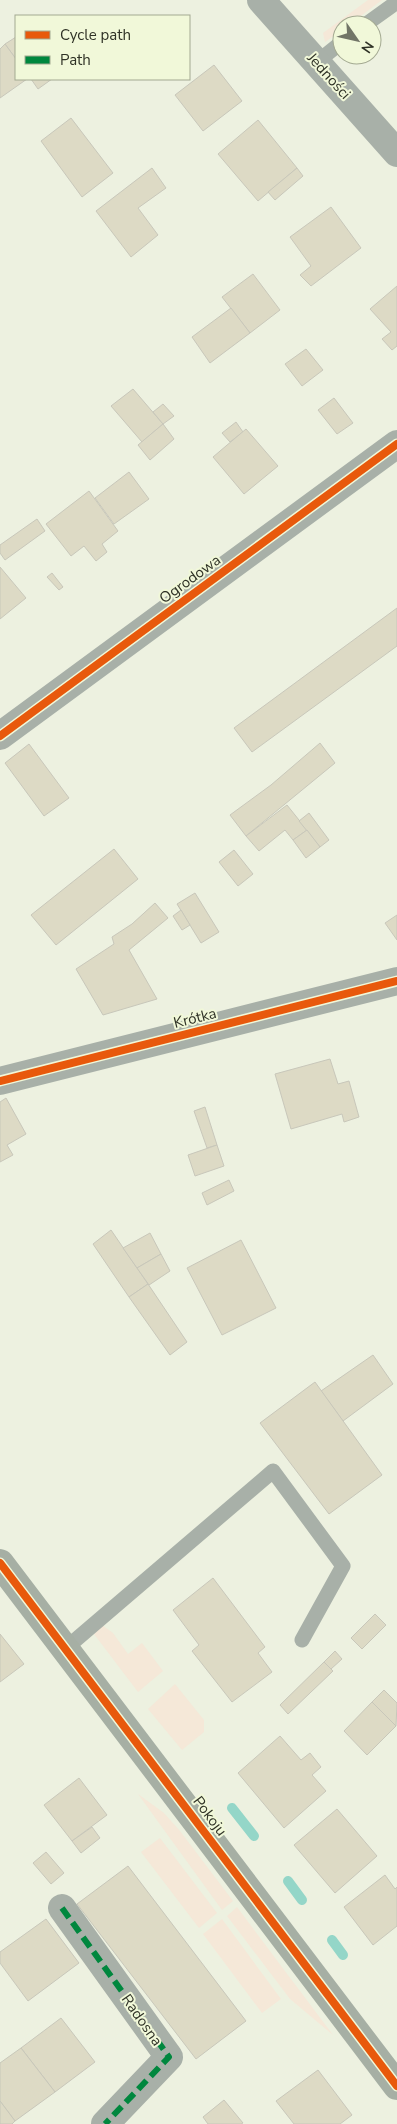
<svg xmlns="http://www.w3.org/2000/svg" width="397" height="2124" font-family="'Nunito Sans',sans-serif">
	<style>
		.green { fill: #f5e8d8 }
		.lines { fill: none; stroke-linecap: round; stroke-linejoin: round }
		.stream { stroke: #94d6c8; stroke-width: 10 }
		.building { fill: #dddac5; stroke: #c8c7ba }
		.lane { stroke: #a8b0a8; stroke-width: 15 }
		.street { stroke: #a8b0a8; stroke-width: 28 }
		.secondary { stroke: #a6afa4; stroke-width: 28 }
		.quiet { stroke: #00873e; stroke-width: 6; stroke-dasharray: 12 6; stroke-linecap: butt }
		.cycleway-casing { stroke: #f1f8d9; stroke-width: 11 }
		.cycleway { stroke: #e8590c; stroke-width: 8 }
		.labels { text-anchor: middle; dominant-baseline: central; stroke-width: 4; stroke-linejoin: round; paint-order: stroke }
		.street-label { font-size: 15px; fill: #2f3226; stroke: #f1f8d9 }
	</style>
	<rect width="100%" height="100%" fill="#edf1e0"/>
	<g class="green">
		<polygon points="368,0 382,0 349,25 342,25 342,30 325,42 323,33"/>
		<polygon points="102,1625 113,1633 128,1654 142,1643 163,1671 138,1692 94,1634"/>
		<polygon points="175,1684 204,1720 204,1732 182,1750 148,1709"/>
		<polygon points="138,1794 164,1813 180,1831 233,1901 222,1910"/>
		<polygon points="160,1838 217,1913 199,1928 141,1852"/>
		<polygon points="237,1907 333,2035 290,1999 227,1916"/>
		<polygon points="222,1919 281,1999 262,2013 203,1934"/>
	</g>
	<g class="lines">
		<g class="stream">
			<polyline points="232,1808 254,1836"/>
			<polyline points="288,1881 302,1900"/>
			<polyline points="332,1940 343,1955"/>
		</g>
	</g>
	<g class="building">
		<polygon points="16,37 16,59 5,44"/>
		<polygon points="5,44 16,59 16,79 27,79 0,98 0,49"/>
		<polygon points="214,65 242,101 203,131 175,95"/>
		<polygon points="31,79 52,79 38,89"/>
		<polygon points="71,118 113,173 82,197 41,141"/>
		<polygon points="258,120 297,168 258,201 218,154"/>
		<polygon points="152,168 166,188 138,208 158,235 131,257 96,211"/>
		<polygon points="297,168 303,176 275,200 268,192"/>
		<polygon points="331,207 361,248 311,286 300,275 311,266 290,237"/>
		<polygon points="253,274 280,310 250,333 222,297"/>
		<polygon points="397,286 397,346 392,350 382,339 391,332 370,309"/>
		<polygon points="231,308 250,333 210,363 192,337"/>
		<polygon points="306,349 323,370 302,386 285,364"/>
		<polygon points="133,389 163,424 142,442 111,406"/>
		<polygon points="334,398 353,423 337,434 318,410"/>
		<polygon points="163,404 174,416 163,424 153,412"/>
		<polygon points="236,422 243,432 230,442 222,433"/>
		<polygon points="163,424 174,439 150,460 138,445"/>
		<polygon points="246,429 278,466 244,494 213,457"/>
		<polygon points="129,472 149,499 114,524 95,498"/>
		<polygon points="89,491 118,531 102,544 107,552 96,561 84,546 71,556 46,524"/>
		<polygon points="37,519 45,531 5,560 0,553 0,545"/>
		<polygon points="0,567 26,598 0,619"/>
		<polygon points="52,573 63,587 59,590 47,577"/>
		<polygon points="397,608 397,646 252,752 234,728"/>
		<polygon points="320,743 335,763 246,836 230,815 271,785"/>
		<polygon points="29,744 69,798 44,816 5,763"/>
		<polygon points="287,805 307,830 293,840 285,830 259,851 246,836"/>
		<polygon points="309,813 329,840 320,847 299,821"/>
		<polygon points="307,830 320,847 306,858 293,840"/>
		<polygon points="114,849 138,879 56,945 31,915"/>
		<polygon points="234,850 253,874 238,886 219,862"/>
		<polygon points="195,893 219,932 201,943 177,904"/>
		<polygon points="155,903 168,918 129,950 157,999 103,1015 76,969 114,944 112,937 132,924"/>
		<polygon points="181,910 190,925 182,930 173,916"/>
		<polygon points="397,915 397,940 385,923"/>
		<polygon points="330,1059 338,1084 349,1081 359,1117 344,1122 342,1114 291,1129 275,1074"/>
		<polygon points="6,1098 26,1134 7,1145 13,1155 0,1162 0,1102"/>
		<polygon points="205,1107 217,1145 207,1148 194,1111"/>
		<polygon points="217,1145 224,1166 195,1176 188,1155"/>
		<polygon points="229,1180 234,1191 207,1205 202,1193"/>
		<polygon points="111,1230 148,1284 129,1297 93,1244"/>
		<polygon points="150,1233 161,1254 137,1268 123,1248"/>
		<polygon points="241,1240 276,1308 222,1335 187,1268"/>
		<polygon points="161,1254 170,1271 149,1285 137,1268"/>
		<polygon points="148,1284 187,1342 170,1355 129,1297"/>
		<polygon points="373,1355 393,1384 343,1421 321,1391"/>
		<polygon points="315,1382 382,1475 329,1514 260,1423"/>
		<polygon points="213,1578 265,1647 258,1653 272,1672 232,1702 192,1651 199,1645 173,1610"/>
		<polygon points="375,1614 386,1625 362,1649 351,1638"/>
		<polygon points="0,1634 24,1664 0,1682"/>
		<polygon points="335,1651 342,1659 331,1669 324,1662"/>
		<polygon points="324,1662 333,1671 288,1714 280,1705"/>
		<polygon points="384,1690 397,1703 396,1726 372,1702"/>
		<polygon points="372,1702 396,1726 367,1755 344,1731"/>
		<polygon points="280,1736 301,1760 310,1753 321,1767 312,1775 326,1791 284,1828 238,1773"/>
		<polygon points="79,1778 107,1815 72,1841 44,1805"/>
		<polygon points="337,1809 377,1856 335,1893 294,1845"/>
		<polygon points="92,1827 100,1838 81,1853 72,1841"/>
		<polygon points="46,1852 64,1873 51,1884 33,1863"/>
		<polygon points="128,1866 246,2021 196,2059 77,1904"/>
		<polygon points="385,1875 395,1889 397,1887 397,1926 373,1945 344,1907"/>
		<polygon points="46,1919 79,1963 28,2001 0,1963 0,1952"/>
		<polygon points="61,2018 95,2062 55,2092 21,2048"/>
		<polygon points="21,2048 55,2092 15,2121 0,2101 0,2063"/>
		<polygon points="318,2070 352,2115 340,2124 294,2124 276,2101"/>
		<polygon points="224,2100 243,2123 241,2124 208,2124 203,2117"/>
		<polygon points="0,2101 15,2121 12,2124 0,2124"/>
	</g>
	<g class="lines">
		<g class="lane">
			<polyline points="365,25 397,2"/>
			<polyline points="317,62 342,42"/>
			<polyline points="65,1649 273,1471 343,1566 302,1640"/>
		</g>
		<g class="street">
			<polyline points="261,0 397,153"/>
			<polyline points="0,736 397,444"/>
			<polyline points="0,1081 397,981"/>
			<polyline points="62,1908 169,2057 105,2124"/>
		</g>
		<polyline class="secondary" points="0,1563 397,2086"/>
		<polyline class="quiet" points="62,1908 169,2057 105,2124"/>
		<g class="cycleway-casing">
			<g id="cycleway">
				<polyline points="0,736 397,444"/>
				<polyline points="0,1081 397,981"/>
				<polyline points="0,1563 397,2086"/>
			</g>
		</g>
		<use href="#cycleway" class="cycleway"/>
	</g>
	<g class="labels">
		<g class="street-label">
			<text transform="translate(329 76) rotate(48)">Jedności</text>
			<text transform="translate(190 579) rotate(-36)">Ogrodowa</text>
			<text transform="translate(195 1018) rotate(-14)">Krótka</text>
			<text transform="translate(210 1816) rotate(53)">Pokoju</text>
			<text transform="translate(142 2020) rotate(55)">Radosna</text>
		</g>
	</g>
	<rect x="15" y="15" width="175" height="65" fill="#f1f8d9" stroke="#a3a991"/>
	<rect x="25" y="31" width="25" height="8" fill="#e8590c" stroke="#a3a991"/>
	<text x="60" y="40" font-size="15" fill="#2f3226">Cycle path</text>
	<rect x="25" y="56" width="25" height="8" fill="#00873e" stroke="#a3a991"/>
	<text x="60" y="65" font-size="15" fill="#2f3226">Path</text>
	<g transform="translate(357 40) rotate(124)"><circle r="24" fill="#f1f8d9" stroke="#a3a991"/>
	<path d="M0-4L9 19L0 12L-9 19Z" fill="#727567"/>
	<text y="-8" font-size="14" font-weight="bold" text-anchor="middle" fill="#2f3226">N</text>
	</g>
</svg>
